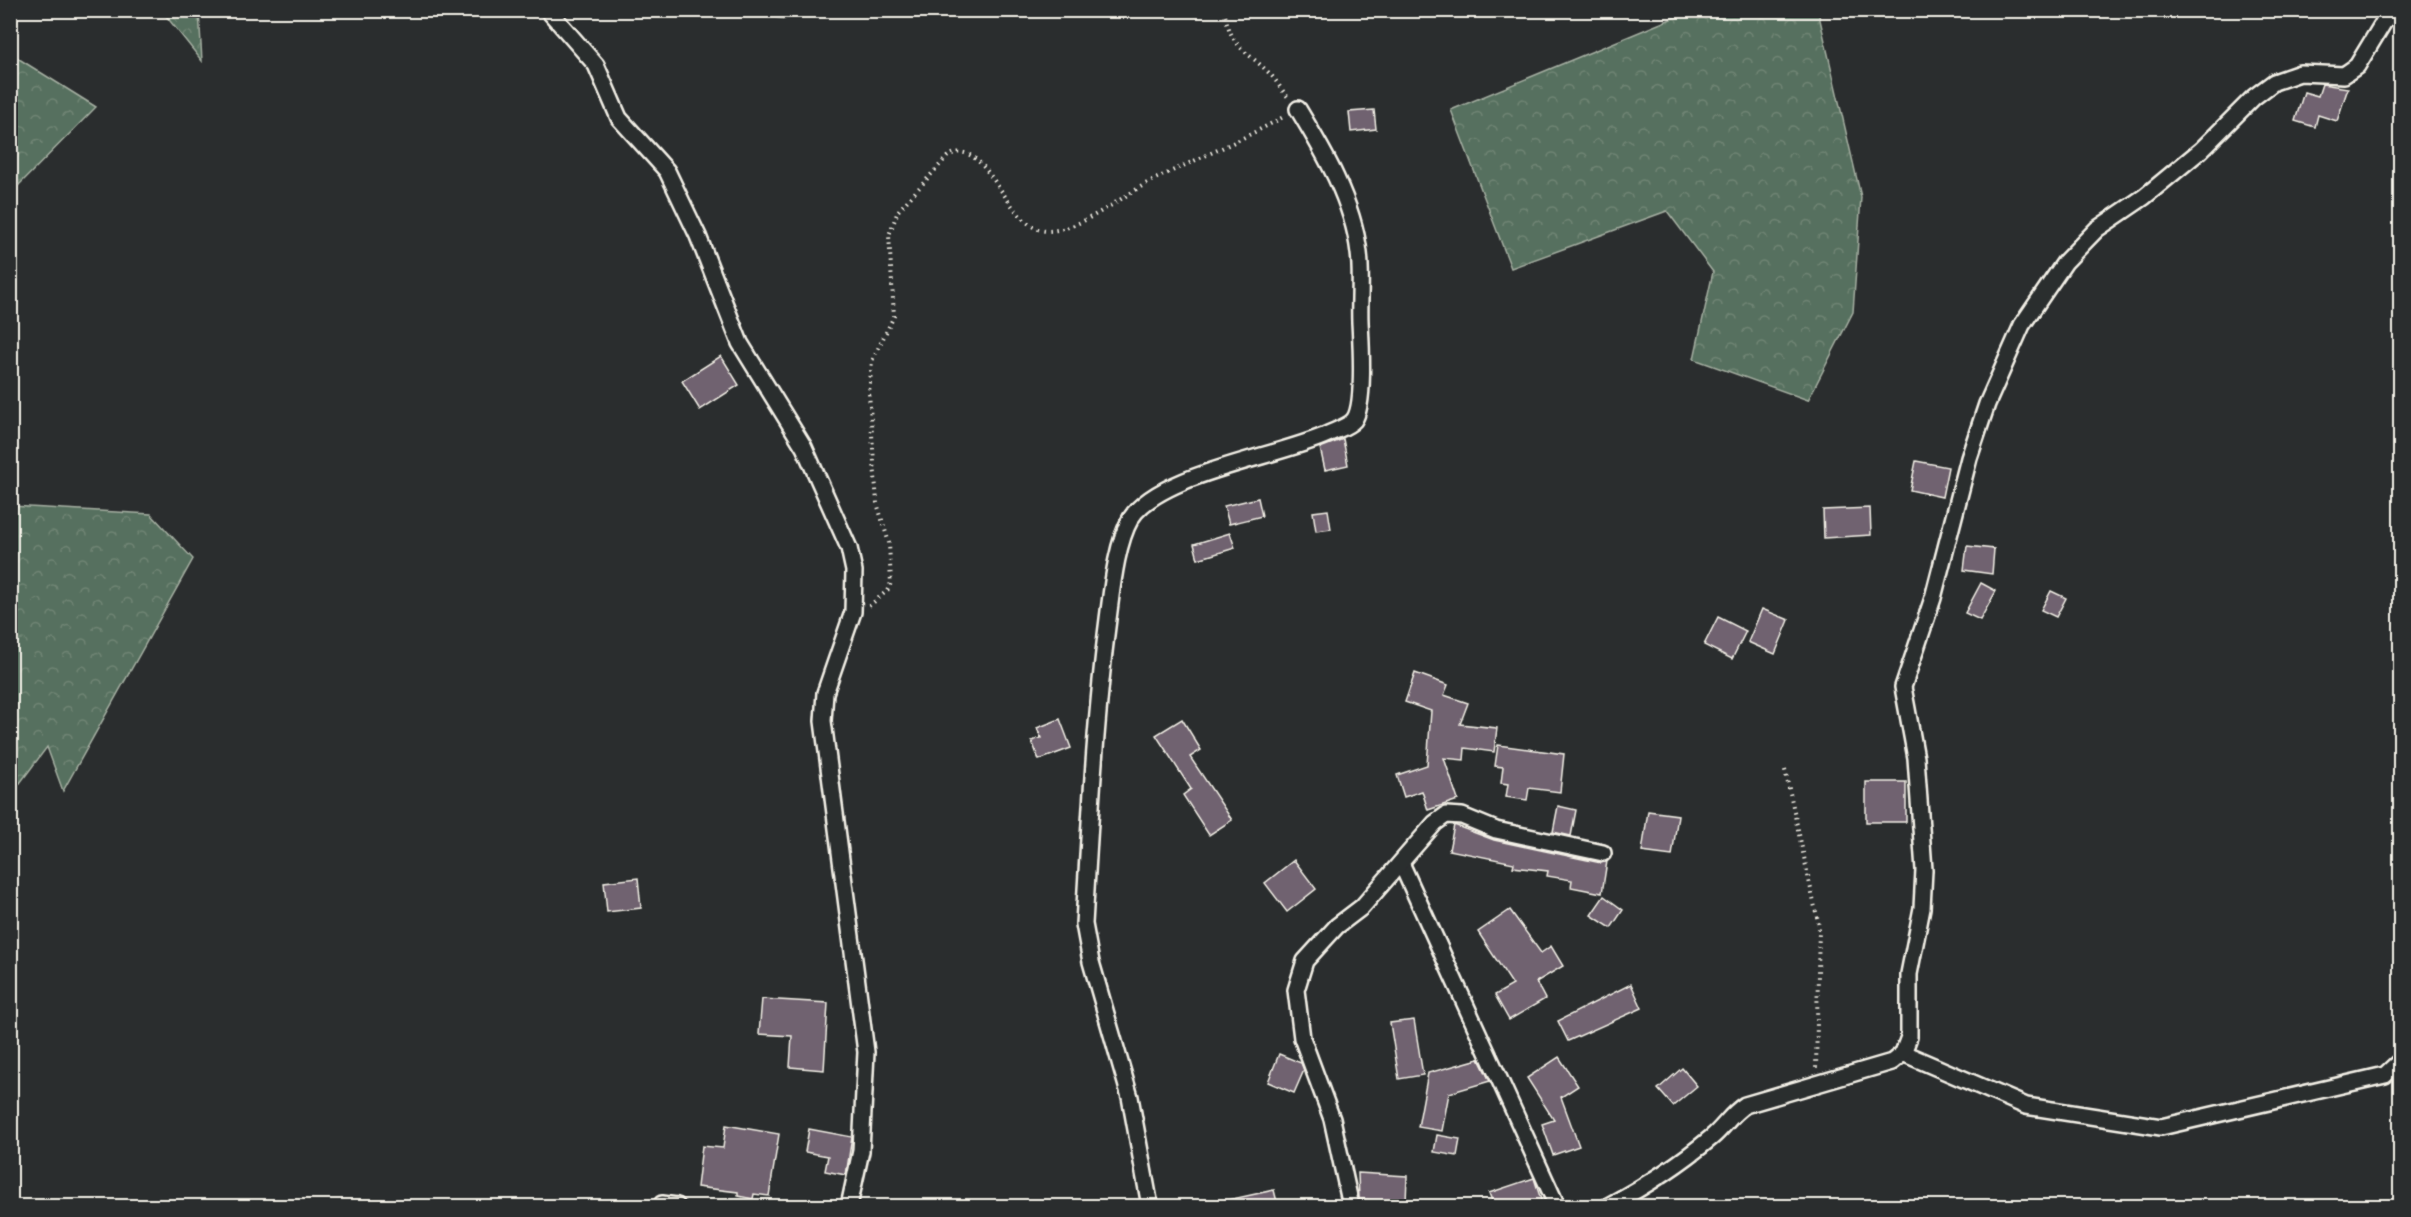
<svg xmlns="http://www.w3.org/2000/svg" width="2411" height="1217" font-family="Mynerve,sans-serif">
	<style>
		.forest { fill: url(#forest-crowns); stroke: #a6b0a3; stroke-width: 1.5 }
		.building { fill: #70626f; stroke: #f4f1e8; stroke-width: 1.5 }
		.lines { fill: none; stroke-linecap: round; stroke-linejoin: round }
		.minor-casing { stroke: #f4f1e8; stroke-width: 20 }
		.path { stroke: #f4f1e8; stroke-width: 4; stroke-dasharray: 1.5 4.5; stroke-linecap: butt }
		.minor { stroke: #2a2d2e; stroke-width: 15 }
	</style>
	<defs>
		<pattern id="forest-crowns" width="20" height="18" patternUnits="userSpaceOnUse" patternTransform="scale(1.5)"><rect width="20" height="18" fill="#57705e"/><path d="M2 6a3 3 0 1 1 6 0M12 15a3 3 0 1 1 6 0" fill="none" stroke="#708575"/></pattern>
	</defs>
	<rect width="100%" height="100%" fill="#2a2d2e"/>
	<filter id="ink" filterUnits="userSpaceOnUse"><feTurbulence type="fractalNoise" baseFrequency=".0167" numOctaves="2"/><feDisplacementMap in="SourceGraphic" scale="12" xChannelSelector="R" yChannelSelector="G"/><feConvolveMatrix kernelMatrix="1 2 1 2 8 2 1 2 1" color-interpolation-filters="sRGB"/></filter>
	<g filter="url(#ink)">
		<g class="forest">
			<polygon points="162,11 199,11 202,61"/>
			<polygon points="736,11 786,10 786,11 785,19"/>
			<polygon points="1690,11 1818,11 1861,197 1853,312 1808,400 1694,359 1713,272 1667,211 1511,268 1451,110"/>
			<polygon points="11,54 96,107 11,193 10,193"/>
			<polygon points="11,506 151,514 193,559 63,791 47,747 11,795"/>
		</g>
		<g class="building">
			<polygon points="2322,84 2348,88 2337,121 2318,115 2315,127 2295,121 2304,92 2318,96"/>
			<polygon points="1374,110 1376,129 1351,132 1349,112"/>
			<polygon points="721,356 739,385 700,410 682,381"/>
			<polygon points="1343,439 1348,465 1325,470 1320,448"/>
			<polygon points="1916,461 1948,467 1942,497 1910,490"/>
			<polygon points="1258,498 1262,516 1229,524 1224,506"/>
			<polygon points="1870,508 1871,535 1824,538 1823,510"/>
			<polygon points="1328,510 1331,529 1316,531 1313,512"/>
			<polygon points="1230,533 1235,548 1198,559 1194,544"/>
			<polygon points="1967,546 1994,549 1992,574 1964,570"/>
			<polygon points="1981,583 1996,591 1980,620 1965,613"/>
			<polygon points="2051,591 2066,598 2056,617 2041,610"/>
			<polygon points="1762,609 1789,620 1775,654 1748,642"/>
			<polygon points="1718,617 1746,631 1732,659 1704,645"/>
			<polygon points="1415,673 1448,685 1444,695 1468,703 1460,724 1497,728 1494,752 1465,748 1464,760 1444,758 1458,800 1428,810 1422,791 1404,797 1397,775 1427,765 1431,711 1405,702"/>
			<polygon points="1060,719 1071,748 1039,760 1032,741 1041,738 1037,728"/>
			<polygon points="1182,719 1201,750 1190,757 1232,820 1209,835 1183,795 1191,789 1156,735"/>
			<polygon points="1498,745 1564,754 1560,792 1529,788 1527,800 1506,797 1508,784 1501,783 1503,767 1495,766"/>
			<rect x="1866" y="782" width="40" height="40"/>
			<polygon points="1558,806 1576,810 1571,836 1553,832"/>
			<polygon points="1648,811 1678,815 1672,856 1642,852"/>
			<polygon points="1454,825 1494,840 1601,863 1607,861 1602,893 1571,887 1572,880 1547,876 1548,871 1513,867 1514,863 1449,850"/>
			<polygon points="1294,860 1316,889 1287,912 1265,883"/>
			<polygon points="638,878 641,908 607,912 604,882"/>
			<polygon points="1604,896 1623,910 1611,928 1591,915"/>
			<polygon points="1510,910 1541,953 1551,946 1563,966 1536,982 1545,999 1509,1020 1495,995 1513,985 1478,932"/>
			<polygon points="1631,984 1642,1008 1568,1041 1558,1021"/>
			<polygon points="762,999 828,1003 824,1070 790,1067 792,1036 759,1034"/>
			<polygon points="1414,1020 1423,1075 1399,1079 1390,1023"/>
			<polygon points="1279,1054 1301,1063 1304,1070 1294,1093 1268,1082"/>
			<polygon points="1559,1057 1578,1086 1561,1097 1579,1146 1553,1155 1542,1124 1554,1120 1527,1078"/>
			<polygon points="1479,1059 1490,1081 1449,1093 1442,1131 1418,1127 1428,1073"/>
			<polygon points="1682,1068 1697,1086 1673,1106 1658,1089"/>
			<polygon points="726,1125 779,1134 769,1196 754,1194 753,1199 738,1196 738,1192 697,1187 702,1146 723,1148"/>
			<polygon points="809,1129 852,1137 846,1175 825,1171 828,1156 805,1152"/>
			<polygon points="1437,1135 1460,1139 1457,1156 1434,1152"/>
			<polygon points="1358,1173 1407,1176 1406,1202 1359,1199"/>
			<polygon points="1534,1178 1543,1206 1494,1206 1489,1193"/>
			<polygon points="1274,1190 1278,1206 1229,1206 1228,1200"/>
		</g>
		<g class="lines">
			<g class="minor-casing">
				<g id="minor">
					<polyline points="548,10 596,65 619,118 667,171 698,236 740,343 804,447 849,548 854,571 853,612 825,693 823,721 866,1052 861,1151 849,1206"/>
					<polyline points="1401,863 1557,1206"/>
					<polyline points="1903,1053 2026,1106 2161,1127 2385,1075 2400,1061"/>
					<polyline points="662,1204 677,1206"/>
					<path d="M1150 1206 1130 1097 1091 962 1084 924C1090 822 1095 720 1108 619 1112 589 1116 544 1131 518 1159 473 1279 457 1328 434 1336 430 1348 427 1354 420 1365 405 1361 341 1360 322 1359 299 1362 276 1359 253 1353 201 1324 152 1298 109"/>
					<polyline points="1351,1206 1332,1119 1302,1038 1296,990 1305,961 1337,926 1362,907 1435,823 1446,815 1462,816 1496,830 1603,853"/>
					<path d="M1608 1206C1644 1187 1680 1164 1712 1137 1724 1127 1731 1114 1745 1105L1892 1062 1903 1053 1909 1037V974L1922 908 1924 870 1916 758 1903 687 1933 598 1969 458 1987 404 2022 325 2065 262 2097 229 2144 197 2201 150 2254 97 2274 82 2300 73 2344 75 2357 66 2391 10"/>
				</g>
			</g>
			<g class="path">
				<path d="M1224 10C1232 51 1245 48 1270 74 1277 81 1281 90 1288 97"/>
				<path d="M869 606 887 591 891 583 889 543 877 503 869 393 872 361 894 316 889 235 898 211 947 157C985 130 1007 230 1047 231 1081 231 1123 195 1153 180 1197 159 1242 140 1285 116"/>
				<polyline points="1785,770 1819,926 1816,1069"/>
			</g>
			<use href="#minor" class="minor"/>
		</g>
	</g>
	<rect width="2411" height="1217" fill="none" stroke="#2a2d2e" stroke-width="36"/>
	<rect x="18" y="18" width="2375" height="1181" fill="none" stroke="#f4f1e8" stroke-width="2" filter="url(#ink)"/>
</svg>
